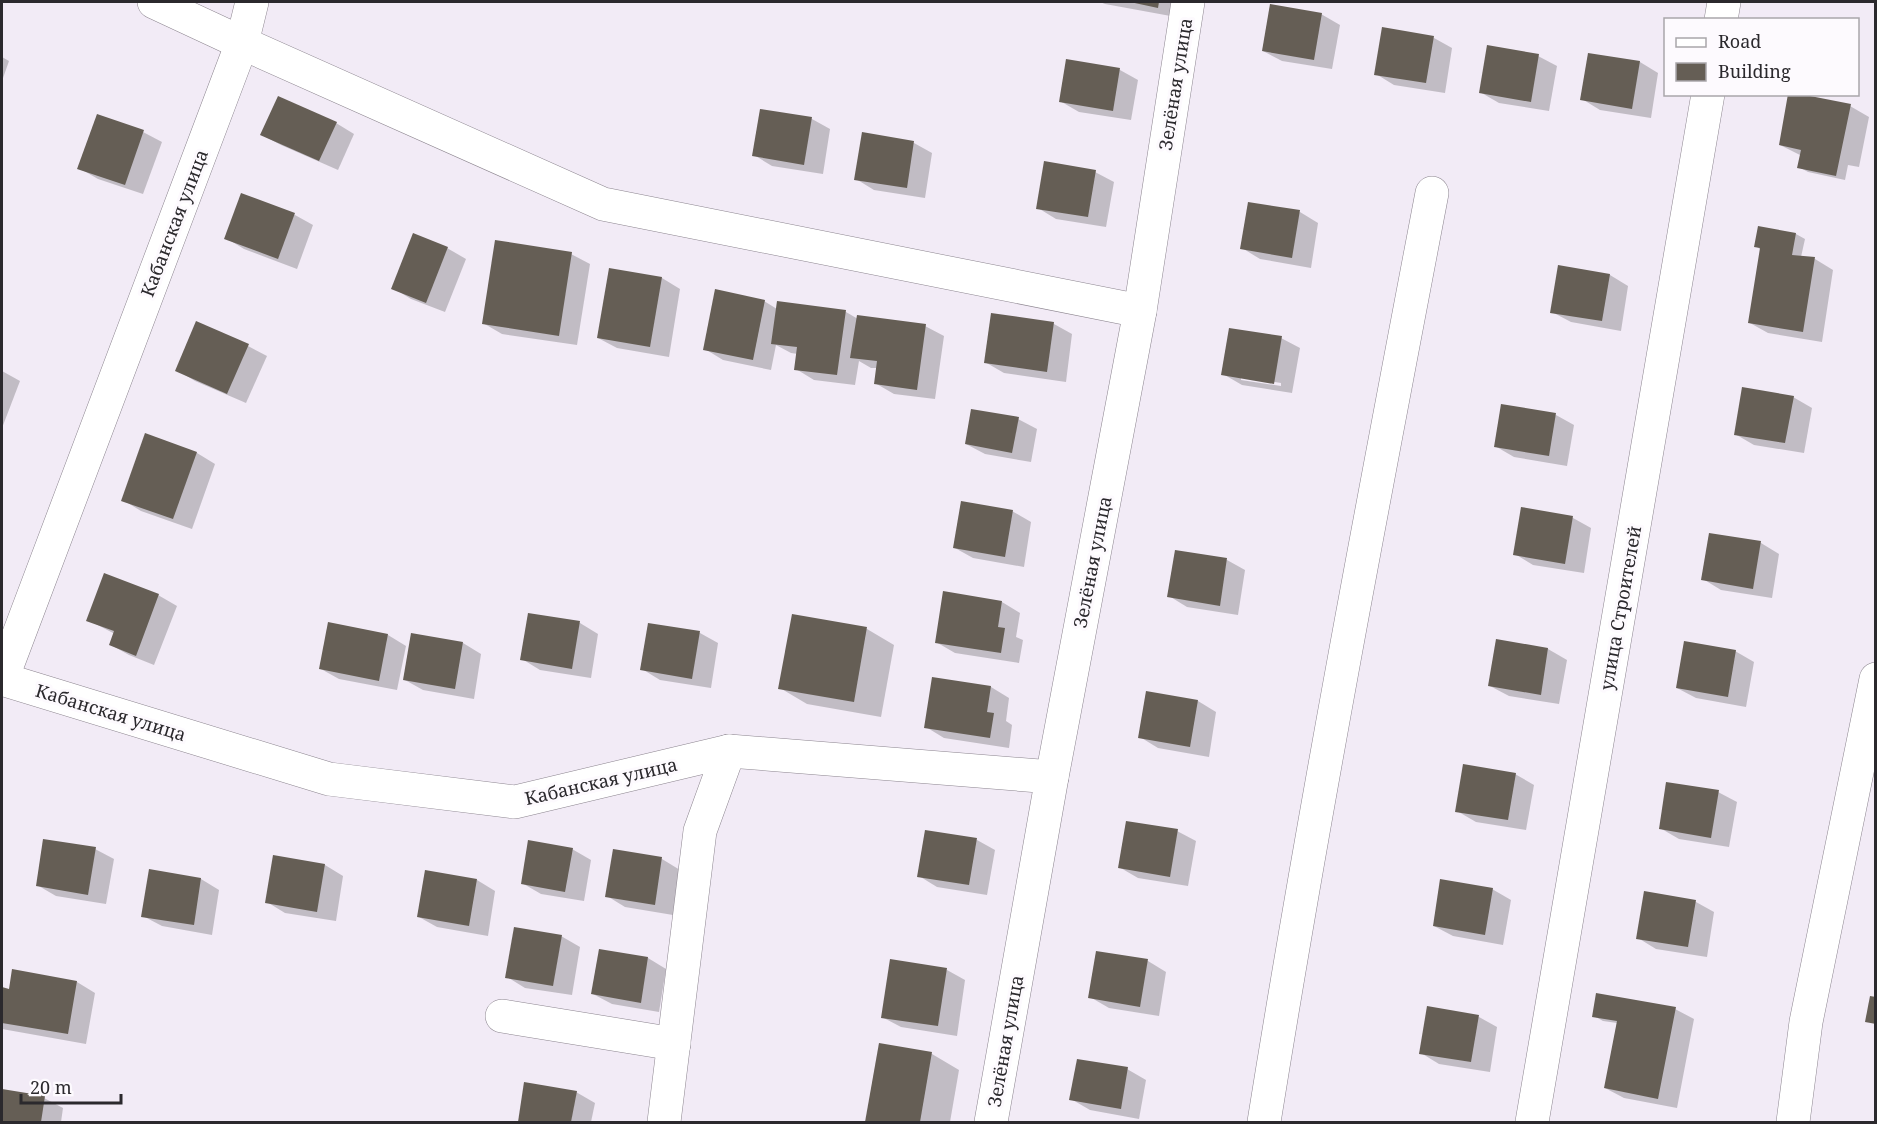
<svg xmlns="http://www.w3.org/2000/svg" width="1877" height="1124" font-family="'Noto Serif',serif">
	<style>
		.shadow { fill: #0003; fill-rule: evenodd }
		.building { fill: #655e55 }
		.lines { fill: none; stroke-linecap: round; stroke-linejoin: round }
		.minor-casing { stroke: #8c858f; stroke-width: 34 }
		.minor { stroke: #fff; stroke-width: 33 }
		.labels { text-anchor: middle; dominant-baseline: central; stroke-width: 6; stroke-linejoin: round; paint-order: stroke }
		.street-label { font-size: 18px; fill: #2b292d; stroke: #fdfafe }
	</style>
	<rect width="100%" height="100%" fill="#f2ebf6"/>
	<g class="shadow">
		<polygon points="1100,2 1179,2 1176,17 1105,4"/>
		<polygon points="1321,14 1340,25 1332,69 1282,61 1263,51"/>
		<polygon points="1434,38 1452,48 1445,93 1394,85 1376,74"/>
		<polygon points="1589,54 1640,62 1658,73 1651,118 1600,110 1582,99"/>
		<polygon points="1538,56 1557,66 1549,111 1499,103 1480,92"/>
		<polygon points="2,57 9,61 2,81"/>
		<polygon points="1068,61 1120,70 1138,80 1131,120 1079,112 1060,101"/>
		<polygon points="1850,106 1869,117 1859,167 1848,165 1845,180 1808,172 1799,167 1802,156 1780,145"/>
		<polygon points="761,110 812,119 830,129 823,174 772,166 754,155"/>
		<polygon points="98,116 143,132 162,142 143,194 98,179 79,168"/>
		<polygon points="336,123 354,134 338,170 281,145 262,135"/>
		<polygon points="864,134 914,143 932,153 925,198 874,190 856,179"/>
		<polygon points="1095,172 1114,182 1106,227 1056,219 1038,208"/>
		<polygon points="242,195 295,215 313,225 297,269 244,249 226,238"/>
		<polygon points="1300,212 1318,223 1311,268 1260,259 1242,248"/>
		<polygon points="1759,227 1796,234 1805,239 1801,257 1815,259 1833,270 1822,342 1768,333 1750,323 1761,250 1756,246"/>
		<polygon points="447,248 466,259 445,312 411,299 393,288"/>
		<polygon points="571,254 590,264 577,345 502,334 483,323"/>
		<polygon points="1559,267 1610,275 1628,286 1621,331 1571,322 1552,312"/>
		<polygon points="610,269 662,278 680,289 669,357 617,348 598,338"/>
		<polygon points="764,301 777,309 846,312 858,319 925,326 944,336 935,399 894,394 875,383 878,368 871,368 859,361 855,385 814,380 796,369 798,354 791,353 776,345 771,370 723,360 705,349"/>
		<polygon points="992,315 1054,324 1072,334 1066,382 1004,373 985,362"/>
		<polygon points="197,323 248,346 267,356 246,403 195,381 177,370"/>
		<path d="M1281 338 1300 348 1292 393 1242 385 1223 374ZM1241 377 1281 383V386L1241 380Z"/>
		<polygon points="2,371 20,381 2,428"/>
		<polygon points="1793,397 1812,408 1804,453 1754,445 1735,434"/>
		<polygon points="1556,415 1574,425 1567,466 1514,457 1495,446"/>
		<polygon points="1018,419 1037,429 1031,462 985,454 966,444"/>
		<polygon points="146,435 197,453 215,464 192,529 141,511 123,500"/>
		<polygon points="1522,509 1573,518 1591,528 1584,573 1533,565 1515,554"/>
		<polygon points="1012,511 1031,522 1024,567 973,558 955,548"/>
		<polygon points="1710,534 1761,543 1779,554 1772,598 1721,590 1703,579"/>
		<polygon points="1176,552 1227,560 1245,570 1238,615 1187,607 1169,596"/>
		<polygon points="158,595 177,606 154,665 129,655 111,645 115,634 88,620"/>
		<polygon points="1002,602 1020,613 1016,637 1023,640 1019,663 955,653 936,642"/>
		<polygon points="529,615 580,623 598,634 591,678 540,670 522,659"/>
		<polygon points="793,616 867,629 894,645 881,717 807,704 780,688"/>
		<polygon points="649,624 700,633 718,643 711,688 660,680 642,669"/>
		<polygon points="388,635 406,646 397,690 339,679 321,669"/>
		<polygon points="1497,641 1548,649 1567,660 1559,704 1509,696 1490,686"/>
		<polygon points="463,643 481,654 474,699 423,690 405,680"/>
		<polygon points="1735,651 1754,662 1746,707 1696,698 1677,688"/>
		<polygon points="933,678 991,687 1009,698 1006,721 1012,725 1009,748 944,738 926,727"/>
		<polygon points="1198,701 1216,712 1209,757 1158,748 1140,737"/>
		<polygon points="1515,774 1534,785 1526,830 1476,822 1457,811"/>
		<polygon points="1718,792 1737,802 1729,847 1679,839 1660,828"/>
		<polygon points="1177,831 1196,841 1188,886 1138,878 1119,867"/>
		<polygon points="977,840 995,850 987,895 937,887 919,876"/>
		<polygon points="95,849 114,859 106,904 56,896 37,885"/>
		<polygon points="572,849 591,860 584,901 541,894 522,883"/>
		<polygon points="614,851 662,859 680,870 673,915 625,907 607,896"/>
		<polygon points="274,857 325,865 343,876 336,921 285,913 267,902"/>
		<polygon points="151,871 201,879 219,890 212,935 162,926 143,916"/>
		<polygon points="477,880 495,891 488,936 437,927 419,917"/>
		<polygon points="1492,889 1511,900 1503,945 1453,936 1434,926"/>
		<polygon points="1645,893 1696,902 1714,912 1707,957 1656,949 1638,938"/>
		<polygon points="561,936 580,947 572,995 525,988 507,977"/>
		<polygon points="1097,952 1148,961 1166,972 1159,1016 1109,1008 1090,997"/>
		<polygon points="648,958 666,969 659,1012 612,1004 593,994"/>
		<polygon points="947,970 965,980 957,1036 901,1027 882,1017"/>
		<polygon points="13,971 77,982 95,993 86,1044 2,1029 2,989 10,990"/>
		<polygon points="1675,1009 1694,1019 1677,1108 1624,1098 1605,1088 1617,1023 1603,1021 1594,1016"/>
		<polygon points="1479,1017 1497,1027 1490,1072 1439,1064 1421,1053"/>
		<polygon points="880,1045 932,1054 959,1070 950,1122 866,1122"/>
		<polygon points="1127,1069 1146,1080 1139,1119 1090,1110 1071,1099"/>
		<polygon points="526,1084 576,1092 595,1103 591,1122 519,1122"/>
		<polygon points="2,1091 44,1098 63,1108 61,1122 2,1122"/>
	</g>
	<g class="building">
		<polygon points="1130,2 1159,2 1158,8"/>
		<polygon points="1270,4 1322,13 1314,60 1262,51"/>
		<polygon points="1382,27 1434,36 1426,83 1374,75"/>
		<polygon points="1487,45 1539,54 1531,102 1479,93"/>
		<polygon points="1588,53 1640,61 1632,109 1580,100"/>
		<polygon points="1066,59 1120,68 1113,111 1059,102"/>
		<polygon points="1788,94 1800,94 1851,104 1836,176 1797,168 1801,150 1779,145"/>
		<polygon points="278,96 337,122 319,161 260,135"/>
		<polygon points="760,109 812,117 804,165 752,156"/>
		<polygon points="97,114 144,130 125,185 77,169"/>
		<polygon points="862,132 914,141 907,188 854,180"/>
		<polygon points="1044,161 1096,170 1088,217 1036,209"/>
		<polygon points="241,193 295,213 278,259 224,239"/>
		<polygon points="1248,202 1300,210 1292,258 1240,249"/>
		<polygon points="1758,226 1796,233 1792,255 1815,257 1803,332 1748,323 1760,248 1754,247"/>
		<polygon points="413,233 448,247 426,303 391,289"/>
		<polygon points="495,240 572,252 559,336 482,324"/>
		<polygon points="1558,265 1610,274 1602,321 1550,313"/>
		<polygon points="609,268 662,277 650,347 597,338"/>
		<polygon points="715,289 765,300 753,360 703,350"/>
		<polygon points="777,301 846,310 837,375 794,370 797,347 771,344"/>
		<polygon points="991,313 1054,322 1047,372 984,363"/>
		<polygon points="857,315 926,324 917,390 874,384 877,361 850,358"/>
		<polygon points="196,321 249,344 227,394 175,371"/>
		<polygon points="1229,328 1282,336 1274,384 1221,375"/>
		<polygon points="1742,387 1794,396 1785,443 1734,435"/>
		<polygon points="1501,404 1556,413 1549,456 1494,447"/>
		<polygon points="971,409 1019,417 1012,453 965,444"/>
		<polygon points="145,433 197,452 173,519 121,501"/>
		<polygon points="961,501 1013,510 1005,557 953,548"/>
		<polygon points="1521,507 1573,516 1565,564 1513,555"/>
		<polygon points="1709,533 1761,541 1753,589 1701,580"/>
		<polygon points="1175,550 1227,558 1220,606 1167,597"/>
		<polygon points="104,573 159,594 136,656 109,645 114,631 86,621"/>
		<polygon points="943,591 1002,601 998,627 1005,628 1001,653 935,643"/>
		<polygon points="528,613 580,621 572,669 520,660"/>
		<polygon points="792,614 867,627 854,702 778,689"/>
		<polygon points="328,622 388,634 379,681 319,669"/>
		<polygon points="648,623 700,631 692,679 640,670"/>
		<polygon points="411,633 463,642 455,689 403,680"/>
		<polygon points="1496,639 1548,648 1541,695 1488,686"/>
		<polygon points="1684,641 1736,650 1728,697 1676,688"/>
		<polygon points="932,677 991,686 987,712 994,713 990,738 924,728"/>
		<polygon points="1146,691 1198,700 1190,747 1138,738"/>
		<polygon points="1463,764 1516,773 1508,820 1455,812"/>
		<polygon points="1666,782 1719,790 1711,838 1659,829"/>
		<polygon points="1126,821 1178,829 1170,877 1118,868"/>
		<polygon points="925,830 977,838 969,885 917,877"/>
		<polygon points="43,839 96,847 88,895 36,886"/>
		<polygon points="528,840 573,848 565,892 521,884"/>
		<polygon points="613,849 662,857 655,905 605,897"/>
		<polygon points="273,855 325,864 317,912 265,903"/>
		<polygon points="149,869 201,878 194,925 141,917"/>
		<polygon points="425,870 477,879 469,926 417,917"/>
		<polygon points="1440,879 1493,888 1485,935 1433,926"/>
		<polygon points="1644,891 1696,900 1688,947 1636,939"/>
		<polygon points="514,927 562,935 553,986 505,978"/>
		<polygon points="599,949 648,957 641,1003 591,994"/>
		<polygon points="1096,951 1148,959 1140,1007 1088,998"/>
		<polygon points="890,959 947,968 938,1026 881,1018"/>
		<polygon points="12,969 77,981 68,1034 2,1023 2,987 9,989"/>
		<polygon points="1596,993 1676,1007 1658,1099 1604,1088 1617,1021 1592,1017"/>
		<polygon points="1870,996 1876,997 1876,1024 1865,1022"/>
		<polygon points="1427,1006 1479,1015 1471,1062 1419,1054"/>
		<polygon points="879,1043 932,1052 920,1122 865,1122"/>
		<polygon points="1077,1059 1128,1067 1121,1109 1069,1100"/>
		<polygon points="524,1082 577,1091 571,1122 518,1122"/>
		<polygon points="2,1089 45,1096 41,1122 2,1122"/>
	</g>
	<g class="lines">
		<g class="minor-casing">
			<g id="minor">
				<polyline points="154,2 242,43 603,204 1140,311"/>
				<polyline points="1721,20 1724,2"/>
				<polyline points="2,679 329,779 515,802 729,751 700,831 664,1122"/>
				<polyline points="2,679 242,43 252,2"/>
				<polyline points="729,751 1052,777"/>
				<polyline points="502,1016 674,1044"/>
				<polyline points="991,1122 1052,777 1140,311 1188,2"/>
				<path d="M1264 1122C1314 811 1373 502 1432 193"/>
				<polyline points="1532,1122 1708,94"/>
				<polyline points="1793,1122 1806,1022 1876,679"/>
			</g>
		</g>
		<use href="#minor" class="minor"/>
	</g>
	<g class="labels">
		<g class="street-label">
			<text transform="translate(1175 84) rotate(-81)">Зелёная улица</text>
			<text transform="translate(174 223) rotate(-69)">Кабанская улица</text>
			<text transform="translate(1092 562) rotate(-79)">Зелёная улица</text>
			<text transform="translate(1620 608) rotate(-80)">улица Строителей</text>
			<text transform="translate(111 712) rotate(17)">Кабанская улица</text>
			<text transform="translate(601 781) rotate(-13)">Кабанская улица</text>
			<text transform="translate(1005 1041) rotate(-80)">Зелёная улица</text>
		</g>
	</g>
	<rect width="1877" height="1124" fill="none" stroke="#2b292d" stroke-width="6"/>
	<rect x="1664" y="18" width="195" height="78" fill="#fdfafe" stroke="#a9a6aa" stroke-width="1.5"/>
	<rect x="1676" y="38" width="30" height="9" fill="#ffffff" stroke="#a9a6aa" stroke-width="1.5"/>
	<text x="1718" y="48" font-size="18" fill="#2b292d">Road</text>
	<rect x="1676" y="63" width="30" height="18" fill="#655e55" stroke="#a9a6aa" stroke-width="1.5"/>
	<text x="1718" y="78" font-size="18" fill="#2b292d">Building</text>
	<path d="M21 1094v9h100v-9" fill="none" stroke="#2b292d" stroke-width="3"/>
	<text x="30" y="1094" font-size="18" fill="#2b292d" stroke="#fdfafe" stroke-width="4.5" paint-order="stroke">20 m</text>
</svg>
